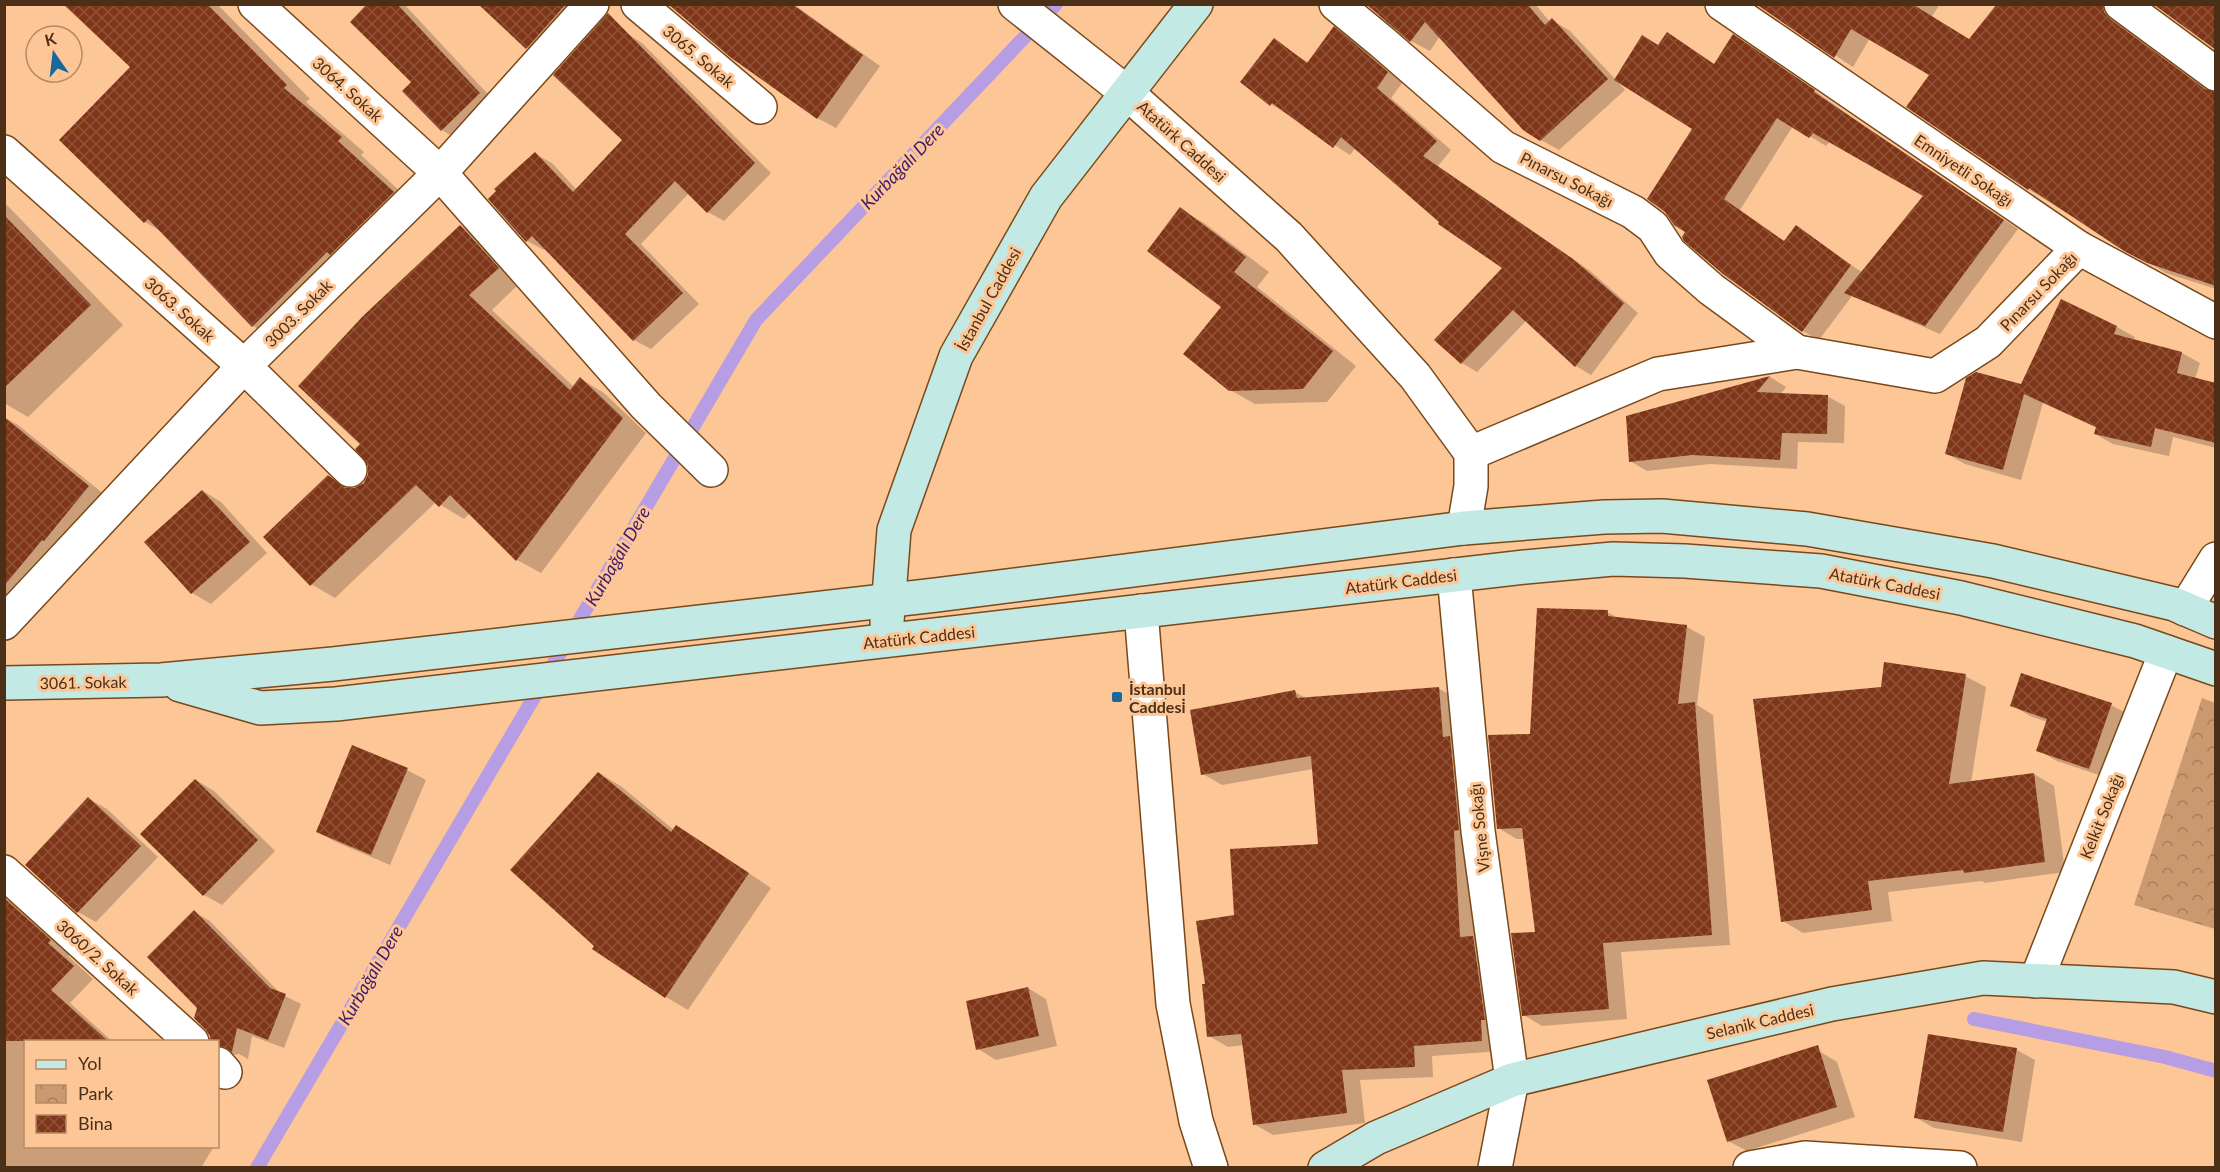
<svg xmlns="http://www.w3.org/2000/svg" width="2220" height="1172" font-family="Lato,sans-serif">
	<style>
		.park { fill: url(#park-crowns) }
		.shadow { fill: #0003 }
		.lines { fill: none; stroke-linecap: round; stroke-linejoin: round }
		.stream { stroke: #b79de3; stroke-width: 14 }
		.building { fill: url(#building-cross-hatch) }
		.minor-casing { stroke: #78491b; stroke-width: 36 }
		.secondary-casing { stroke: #78491b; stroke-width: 36 }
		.minor { stroke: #fff; stroke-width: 33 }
		.secondary { stroke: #c2e9e4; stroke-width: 33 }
		.poi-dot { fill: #16699a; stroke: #fdc697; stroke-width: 2 }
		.labels { text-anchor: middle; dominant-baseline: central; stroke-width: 6; stroke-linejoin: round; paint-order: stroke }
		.street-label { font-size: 16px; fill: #4b2f17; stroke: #fdc697 }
		.poi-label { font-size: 16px; font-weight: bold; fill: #4b2f17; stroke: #fdc697; text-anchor: start }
		.water-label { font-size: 18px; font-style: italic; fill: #411a6b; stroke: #fdc697 }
	</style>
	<defs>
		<pattern id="park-crowns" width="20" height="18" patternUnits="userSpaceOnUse" patternTransform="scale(1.5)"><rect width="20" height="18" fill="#ca996f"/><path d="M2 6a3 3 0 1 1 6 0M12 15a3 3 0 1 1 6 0" fill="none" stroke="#a67d5a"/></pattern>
		<pattern id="building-cross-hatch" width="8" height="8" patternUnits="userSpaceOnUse" patternTransform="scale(1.5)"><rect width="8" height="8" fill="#7f3618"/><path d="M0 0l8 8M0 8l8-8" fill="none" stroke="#8e5238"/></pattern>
	</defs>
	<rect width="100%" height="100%" fill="#fdc697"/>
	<polygon class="park" points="2202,698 2215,703 2215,929 2134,905"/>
	<g class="shadow">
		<polygon points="63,4 217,4 310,99 306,102 364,152 361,155 416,206 276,339 253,326 164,233 145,222 132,67 70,9"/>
		<polygon points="369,4 404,4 498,105 460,141 442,130"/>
		<polygon points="481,4 594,4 552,62 527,48"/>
		<polygon points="670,4 793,4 880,66 836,128 817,118"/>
		<polygon points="1368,4 1535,4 1550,22 1552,20 1570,31 1616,80 1659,46 1684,44 1715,65 1750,45 1860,123 1843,148 1830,141 1826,146 1793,126 1740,210 1785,242 1796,227 1863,273 1925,195 1888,142 2018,229 1940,334 1852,296 1819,340 1803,331 1688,232 1694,128 1617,81 1625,90 1559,150 1541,140 1440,36 1430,51 1411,41"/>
		<polygon points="1758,4 1940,4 1905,58 1870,38 1853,67"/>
		<polygon points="1998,4 2123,4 2121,23 2128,31 2216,94 2216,289 2166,273 2028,189"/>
		<polygon points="1334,28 1350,37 1403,82 1391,98 1451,150 1438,166 1589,270 1638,313 1591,375 1576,366 1526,321 1477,372 1462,363 1504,268 1441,221 1356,147 1350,155 1271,104 1242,82 1274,40 1309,63"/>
		<polygon points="626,33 642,43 771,173 724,221 708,212 689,193 641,244 699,304 651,349 634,340 546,248 544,250 527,241 535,154 552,163 577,190 624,140"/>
		<polygon points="4,202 123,325 28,417 4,403"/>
		<polygon points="1180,209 1204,223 1269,272 1257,287 1356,366 1327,402 1255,404 1230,390 1223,307"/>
		<polygon points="461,226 484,240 521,282 492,310 574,387 581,379 604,393 646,433 541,573 517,560 470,513 464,519 436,502 335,598 311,584 328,476 351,490 365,484 370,474 370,465 362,444"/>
		<polygon points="2061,301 2117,327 2135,337 2133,341 2182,353 2200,363 2195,379 2216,385 2216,448 2173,437 2169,456 2113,444 2095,434 2097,428 2043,403 2021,480 1965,464 1947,454 2022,386"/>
		<polygon points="1770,377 1786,387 1780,395 1827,396 1845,406 1844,443 1798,442 1797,469 1710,464 1647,471 1630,461 1627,418"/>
		<polygon points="4,417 18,425 110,499 4,617"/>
		<polygon points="203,491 221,502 267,553 211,604 192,593 146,542"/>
		<polygon points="1607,612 1620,619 1687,627 1705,637 1697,705 1713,715 1730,945 1621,952 1627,1019 1542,1026 1524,1015 1536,933 1525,839 1517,839 1498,828 1531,735"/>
		<polygon points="1965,676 1986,687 1971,783 2034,774 2054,786 2065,872 1985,883 1982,881 1888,892 1892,921 1803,933 1783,921 1882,688"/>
		<polygon points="1438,688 1457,699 1501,1051 1432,1056 1433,1077 1360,1080 1365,1123 1273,1135 1254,1124 1244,1045 1228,1047 1209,1036 1207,986 1236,917 1319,845 1313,769 1222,785 1203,774 1295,692 1307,699"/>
		<polygon points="2012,705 2111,705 2130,715 2108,778 2057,761 2038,750 2048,722 2030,716"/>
		<polygon points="353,747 407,770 426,780 390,865 336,842 317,832"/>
		<polygon points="599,773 622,787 674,830 676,827 699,840 771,888 688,1010 666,997 596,946"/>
		<polygon points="196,780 214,791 275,851 222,905 204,895"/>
		<polygon points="89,799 107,809 158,857 96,922 78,912"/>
		<polygon points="4,898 20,906 71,953 68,956 93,979 70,1003 113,1042 26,1042 26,1146 214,1146 201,1168 4,1168"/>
		<polygon points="194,912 210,921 281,994 301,1004 284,1048 252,1036 248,1059 239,1054 226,1056 218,1051 218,1042 211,1042 211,1035 198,1008"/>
		<polygon points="1028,988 1046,999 1057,1046 996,1060 978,1049"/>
		<polygon points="1929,1036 2017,1050 2035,1060 2022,1142 1934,1128 1915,1117"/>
		<polygon points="1819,1051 1837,1062 1855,1117 1747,1151 1728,1141"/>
	</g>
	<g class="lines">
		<g class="stream">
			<polyline points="1974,1019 2165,1057 2216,1071"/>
			<polyline points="257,1168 756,320 1056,4"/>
		</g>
	</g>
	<g class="building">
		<polygon points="63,4 207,4 287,85 284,88 342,137 338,141 394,192 330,255 327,252 252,327 148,219 144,223 59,140 130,67"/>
		<polygon points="367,4 397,4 480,93 441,131 402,91 411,82 350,22"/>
		<polygon points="478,4 566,4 526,49"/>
		<polygon points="668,4 792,4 863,55 817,119 730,57"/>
		<polygon points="1366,4 1527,4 1545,25 1552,18 1608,79 1540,141 1523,130 1425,22 1410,42"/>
		<polygon points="1756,4 1912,4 1969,39 1997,4 2103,4 2104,12 2110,19 2205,89 2216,92 2216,286 2147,263 2124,251 2029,188 2028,190 1906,107 1929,75 1851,29 1834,58"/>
		<polygon points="2153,4 2216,4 2216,50"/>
		<polygon points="608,13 755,163 707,213 675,181 625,234 683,293 633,341 532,236 526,242 488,199 496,191 494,189 535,152 573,192 622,140 553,75"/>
		<polygon points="1334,26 1388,72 1377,88 1437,141 1423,156 1573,259 1624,303 1575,367 1513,310 1461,364 1434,340 1502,268 1438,224 1439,222 1341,137 1333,148 1272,103 1270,106 1240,82 1274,38 1307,63"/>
		<polygon points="1667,32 1714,64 1733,34 1815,90 1814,92 2004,220 1925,326 1844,293 1923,196 1813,133 1809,138 1777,118 1724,199 1784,241 1796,225 1851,265 1802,332 1723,274 1684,241 1682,237 1685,232 1674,225 1665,212 1647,199 1692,129 1614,80 1642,35 1658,45"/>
		<polygon points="1180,207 1246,257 1234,272 1333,351 1303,389 1229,391 1183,354 1221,307 1147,251"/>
		<polygon points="4,215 91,305 4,388"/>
		<polygon points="460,225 499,268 469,295 570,390 580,377 623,418 516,561 450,495 439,507 416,485 310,586 263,537 328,475 345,488 354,488 364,483 368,474 368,466 355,449 360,444 298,386 363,316"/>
		<polygon points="2061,299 2117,326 2114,334 2182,352 2177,373 2216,383 2216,443 2155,428 2151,447 2094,434 2096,427 2024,394 2003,470 1945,454 1966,378 1976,372 2021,384"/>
		<polygon points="1770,376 1757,392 1828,395 1827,434 1782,433 1780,460 1692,455 1629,462 1626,416"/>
		<polygon points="4,417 89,486 44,541 42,540 4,586"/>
		<polygon points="202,490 250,542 191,594 144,542"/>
		<polygon points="1537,608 1608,610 1608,616 1687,625 1678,704 1695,702 1712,935 1603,943 1609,1009 1522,1016 1511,933 1535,932 1522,828 1497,829 1488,735 1530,734"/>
		<polygon points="1884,662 1966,674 1949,784 2034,773 2045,862 1964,873 1963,870 1868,881 1872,910 1781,922 1753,699 1881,687"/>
		<polygon points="2021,673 2112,703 2089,769 2036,751 2047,719 2010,706"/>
		<polygon points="1439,687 1443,737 1450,736 1459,830 1454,831 1460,937 1473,936 1485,1020 1481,1020 1482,1041 1414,1046 1415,1067 1342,1070 1347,1113 1253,1125 1241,1034 1207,1037 1202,984 1205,984 1196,921 1234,915 1230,849 1318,844 1311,756 1201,775 1190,710 1295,690 1297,698"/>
		<polygon points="352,745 408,768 371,855 316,832"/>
		<polygon points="598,772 671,832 676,825 749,873 665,998 592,949 594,946 510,870"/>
		<polygon points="195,779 258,840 203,896 140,834"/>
		<polygon points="88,797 141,846 77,913 25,865"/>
		<polygon points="4,898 51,940 48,943 74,966 51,990 108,1041 4,1041"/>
		<polygon points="194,910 270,988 286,994 268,1040 237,1028 232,1052 225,1047 218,1046 218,1041 210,1041 210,1036 205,1029 194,1018 197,1008 147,957"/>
		<polygon points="1028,987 1039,1036 976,1050 966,1001"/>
		<polygon points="1928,1034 2017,1048 2003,1132 1914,1118"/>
		<polygon points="1818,1045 1837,1107 1727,1142 1707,1080"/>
	</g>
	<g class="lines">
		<g class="minor-casing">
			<g id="minor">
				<polyline points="255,4 440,173 646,406 711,470"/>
				<polyline points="638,4 760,107"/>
				<polyline points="1015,4 1126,92 1289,237 1415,376 1471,453 1471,486 1464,528"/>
				<polyline points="1336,4 1382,42 1503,147 1633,212 1653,227 1670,253 1711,289 1797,352"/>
				<polyline points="1722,4 2079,248 2216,322"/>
				<polyline points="2121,4 2216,74"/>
				<polyline points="4,152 244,366 350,470"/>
				<polyline points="1471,453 1658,374 1797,352 1935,376 1988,342 2079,248"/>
				<polyline points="1454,575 1478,831 1512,1080 1495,1168"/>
				<polyline points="2185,609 2216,559"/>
				<polyline points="1141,611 1173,1004 1196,1121 1211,1168"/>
				<polyline points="4,623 244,366 440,173 592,4"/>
				<polyline points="4,872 192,1042"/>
				<polyline points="2036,981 2166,652"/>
				<polyline points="218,1064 225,1072"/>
				<polyline points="1750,1168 1805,1158 1960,1168"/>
			</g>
		</g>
		<g class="secondary-casing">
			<g id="secondary">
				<polyline points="887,622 894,530 956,356 1046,197 1196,4"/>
				<polyline points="4,683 161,680 333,664 936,595 1464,528 1604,517 1662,516 1807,529 1993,561 2174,604 2216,622"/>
				<polyline points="180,685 260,708 336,704 1525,567 1613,559 1685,561 1821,571 1961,598 2135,641 2216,669"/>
				<polyline points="1325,1168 1376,1138 1512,1080 1832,1004 1983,978 2174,987 2216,997"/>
			</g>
		</g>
		<use href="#minor" class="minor"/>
		<use href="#secondary" class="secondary"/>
	</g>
	<rect class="poi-dot" x="1111" y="691" width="12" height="12" rx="3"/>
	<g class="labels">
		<g class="street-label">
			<text transform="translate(699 56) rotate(40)">3065. Sokak</text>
			<text transform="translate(348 89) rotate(42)">3064. Sokak</text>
			<text transform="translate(1182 141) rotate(42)">Atatürk Caddesi</text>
			<text transform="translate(1964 170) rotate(34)">Emniyetli Sokağı</text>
			<text transform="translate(1567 179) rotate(27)">Pınarsu Sokağı</text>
			<text transform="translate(2038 291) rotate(-46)">Pınarsu Sokağı</text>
			<text transform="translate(988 299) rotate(-61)">İstanbul Caddesi</text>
			<text transform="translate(180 309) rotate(42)">3063. Sokak</text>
			<text transform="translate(298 313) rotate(-45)">3003. Sokak</text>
			<text transform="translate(1401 581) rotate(-7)">Atatürk Caddesi</text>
			<text transform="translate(1885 583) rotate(11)">Atatürk Caddesi</text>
			<text transform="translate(919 637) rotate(-6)">Atatürk Caddesi</text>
			<text transform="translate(83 682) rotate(-1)">3061. Sokak</text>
			<text transform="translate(2101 816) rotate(-68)">Kelkit Sokağı</text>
			<text transform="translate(1479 828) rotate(-96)">Vişne Sokağı</text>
			<text transform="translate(98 957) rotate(42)">3060/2. Sokak</text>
			<text transform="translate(1760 1021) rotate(-13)">Selanik Caddesi</text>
		</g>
		<g class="poi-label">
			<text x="1129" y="688">İstanbul<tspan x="1129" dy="18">Caddesi̇</tspan></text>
		</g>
		<g class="water-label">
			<text transform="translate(902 166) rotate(-46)">Kurbağalı Dere</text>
			<text transform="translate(617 556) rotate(-60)">Kurbağalı Dere</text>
			<text transform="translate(370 975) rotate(-60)">Kurbağalı Dere</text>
		</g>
	</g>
	<rect width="2220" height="1172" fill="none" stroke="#4b2f17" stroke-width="12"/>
	<rect x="24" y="1040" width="195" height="108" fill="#fdc697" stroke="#b68a64" stroke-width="1.5"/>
	<rect x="36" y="1060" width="30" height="9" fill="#c2e9e4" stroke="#b68a64" stroke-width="1.5"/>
	<text x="78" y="1070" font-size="18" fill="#4b2f17">Yol</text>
	<rect x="36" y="1085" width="30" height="18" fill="url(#park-crowns)" stroke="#b68a64" stroke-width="1.5"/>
	<text x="78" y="1100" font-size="18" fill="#4b2f17">Park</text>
	<rect x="36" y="1115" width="30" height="18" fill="url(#building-cross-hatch)" stroke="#b68a64" stroke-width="1.5"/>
	<text x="78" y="1130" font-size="18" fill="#4b2f17">Bina</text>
	<g transform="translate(54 54) rotate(346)"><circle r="28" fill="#fdc697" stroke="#b68a64" stroke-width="1.5"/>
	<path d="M0-4.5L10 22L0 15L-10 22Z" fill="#16699a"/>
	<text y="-9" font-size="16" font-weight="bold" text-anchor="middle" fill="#4b2f17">K</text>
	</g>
</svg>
